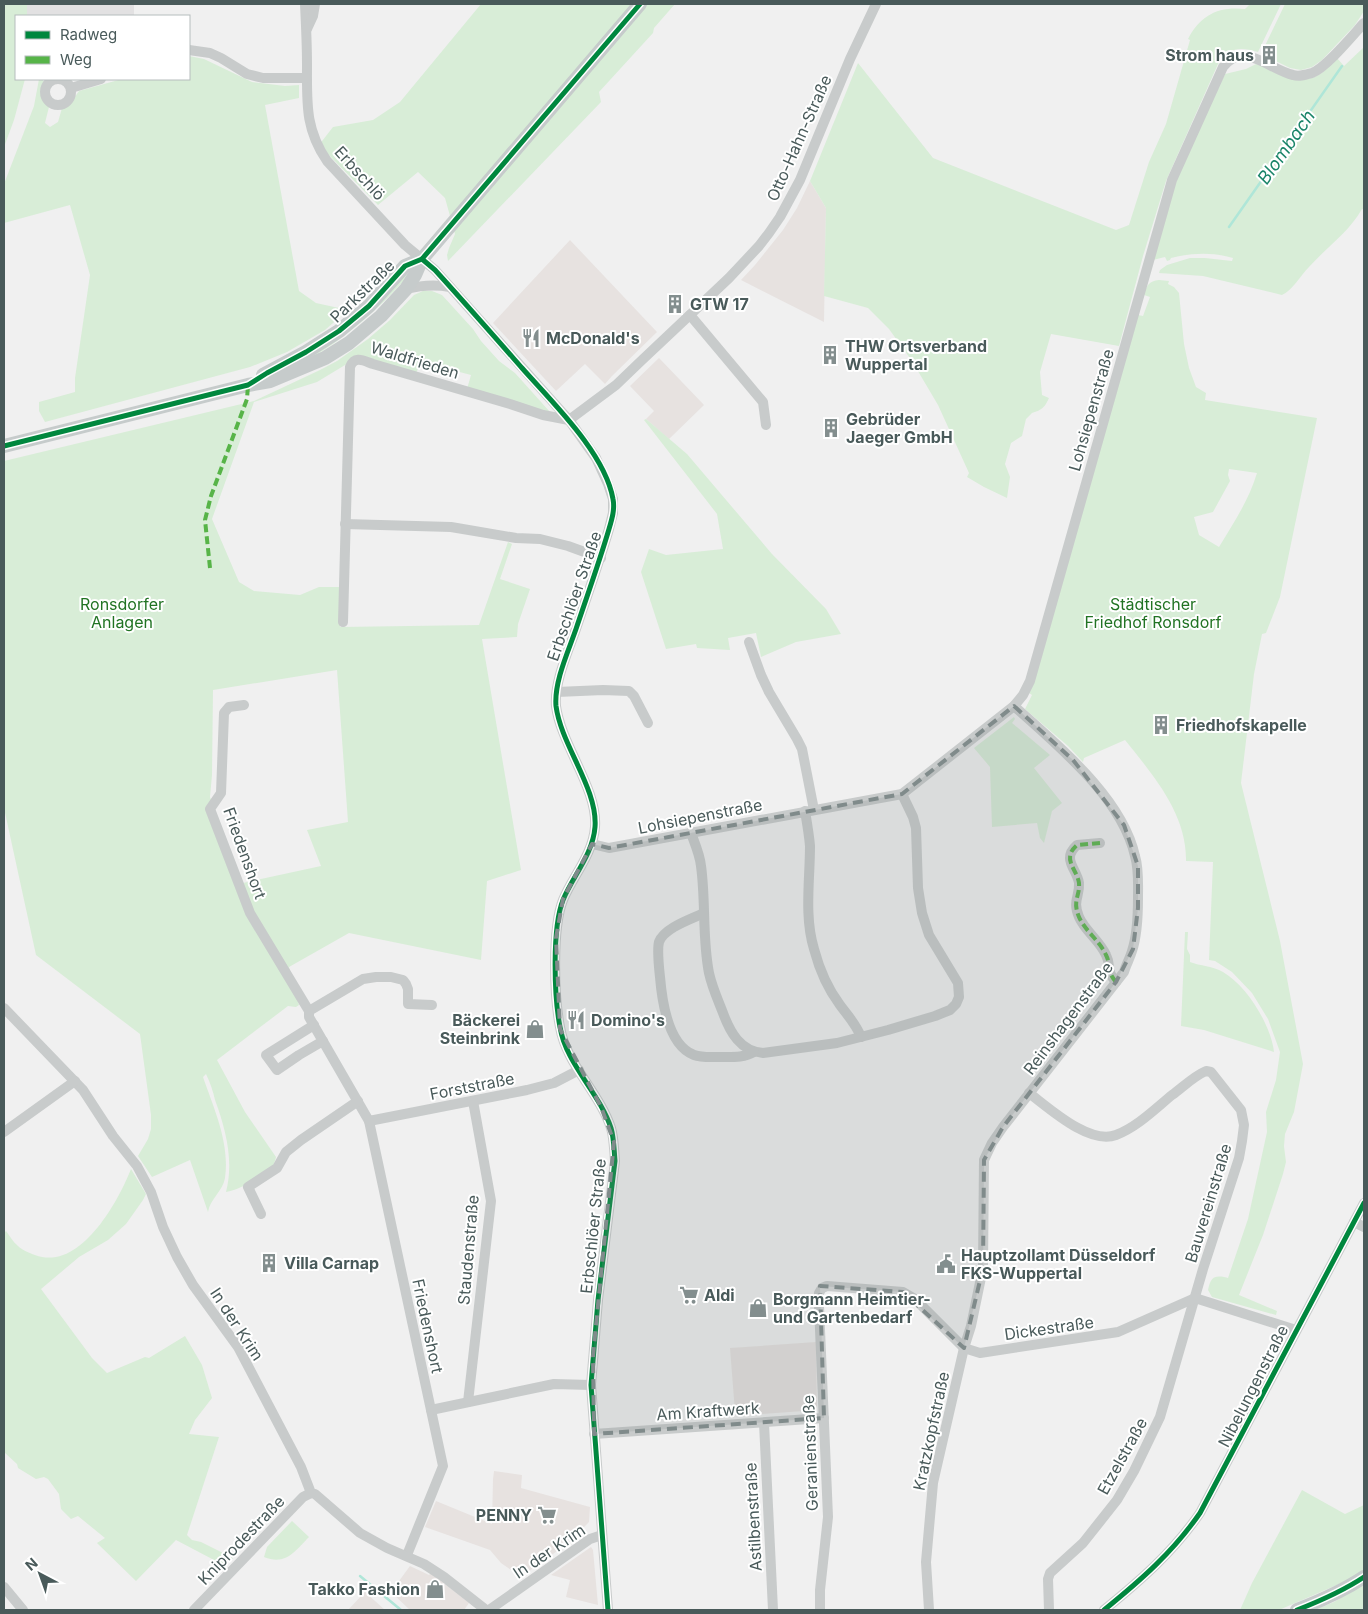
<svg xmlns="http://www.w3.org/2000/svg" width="1368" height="1614" font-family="Inter,sans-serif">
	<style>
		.commercial { fill: #e7e2e0 }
		.education { fill: #e2e1e2 }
		.green { fill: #d8edd7; fill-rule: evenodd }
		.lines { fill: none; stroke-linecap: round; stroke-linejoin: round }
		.stream { stroke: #afe6d8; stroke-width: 2.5 }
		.minor { stroke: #c8cbcb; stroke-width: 10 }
		.major { stroke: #c6cbcb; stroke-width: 14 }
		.quiet { stroke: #57b448; stroke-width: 4; stroke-dasharray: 8 4; stroke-linecap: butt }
		.cycleway-casing { stroke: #fff; stroke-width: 8 }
		.cycleway { stroke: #00873e; stroke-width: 5 }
		.marked { fill: #808b8b; fill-opacity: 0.2; stroke: #808b8b; stroke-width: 4; stroke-dasharray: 10 6; stroke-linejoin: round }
		.labels { text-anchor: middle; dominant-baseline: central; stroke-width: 4; stroke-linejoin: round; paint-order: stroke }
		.poi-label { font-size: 16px; font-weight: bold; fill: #495a5a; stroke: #fff; text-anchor: start }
		.street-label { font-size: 16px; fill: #495a5a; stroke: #fff }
		.park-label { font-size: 16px; fill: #217323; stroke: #fff }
		.water-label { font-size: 18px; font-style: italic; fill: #1a8569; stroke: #fff }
	</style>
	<rect width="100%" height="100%" fill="#f0f0f0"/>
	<g class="commercial">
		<polygon points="810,181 826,208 824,322 741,280 755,265 783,230 797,208"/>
		<polygon points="570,240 657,332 612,376 605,384 585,364 556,391 493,323"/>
		<polygon points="659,358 704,405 669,439 646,419 654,411 630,386"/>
		<polygon points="816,1342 817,1410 748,1415 735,1412 730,1348"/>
		<polygon points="494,1471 522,1475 521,1488 590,1507 589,1522 586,1525 571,1541 521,1577 501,1563 490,1550 425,1527 436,1501 492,1524 493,1479"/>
		<polygon points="591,1547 593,1550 598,1605 566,1597 570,1580 551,1575"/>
		<polygon points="410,1566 429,1575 431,1573 469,1603 464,1610 410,1610 391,1592"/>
		<polygon points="365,1592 385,1610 348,1610"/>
	</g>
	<rect class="education" x="27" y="4" width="107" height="12"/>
	<g class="green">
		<polygon points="4,4 27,4 27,16 16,16 16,79 25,79 14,120 4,147"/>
		<polygon points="481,4 675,4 654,28 653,33 599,92 601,102 448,261 447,255 449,248 455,234 445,198 418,172 378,205 319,145 333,127 373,120 400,102"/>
		<path d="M1250 4H1281L1258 52C1240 47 1229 47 1218 64L1166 181 1143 256 1119 346 1051 334 1040 372 1042 395 1049 398C1045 407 1042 410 1032 413L1026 419 1022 436 1011 443 1005 464 1010 477 1007 498 984 487 967 477 969 473 938 405 912 361 889 329 868 308 824 296 826 208 810 181 858 63 933 158 1116 230 1129 225 1149 162 1166 124 1190 40 1188 39C1200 15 1219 6 1245 9Z"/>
		<polygon points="1285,4 1364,4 1364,11 1355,25 1322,60 1312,67 1301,70 1290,68 1261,54"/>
		<path d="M1364 47V210L1362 209C1349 232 1326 248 1309 267 1300 276 1293 290 1282 295L1203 276 1159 273 1160 270 1167 265 1190 258H1205L1232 261 1233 258C1213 252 1191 253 1171 258L1170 260 1167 261 1165 257 1153 260 1176 178 1225 74 1246 69 1256 64C1276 72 1302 89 1323 72 1328 68 1332 62 1337 58L1344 66Z"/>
		<polygon points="189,56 204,59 252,82 285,86 299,85 299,98 265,105 299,291 316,303 348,310 325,330 287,352 250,367 45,422 39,411 39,402 75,392 75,378 90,275 70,205 4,223 4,184 34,106 39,79 42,79 45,83 41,92 49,107 45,123 50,127 58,122 62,108 70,104 79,91 122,79 189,79"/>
		<path d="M409 272 410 274C379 309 346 338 306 361Z"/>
		<path d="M1159 280 1169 281 1168 284 1174 287 1179 293 1184 344 1189 368 1196 387 1206 393 1205 400 1317 418 1280 597 1266 633 1262 634 1254 674 1241 783 1280 941 1303 1064 1294 1112 1285 1134 1284 1146 1286 1162 1283 1174 1263 1235 1239 1295 1277 1311 1276 1315 1212 1297 1208 1290C1211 1276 1215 1275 1228 1278L1248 1219 1267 1132 1266 1112 1276 1080 1280 1052 1268 1019 1252 993 1232 972 1215 961 1209 960 1213 862 1186 861C1187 814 1153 775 1125 740L1084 758 1083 762 1068 746 1025 709 1032 695 1029 693 1138 315 1143 316 1150 297 1144 295C1146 286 1149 281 1159 280ZM1229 469 1257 473C1249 500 1233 524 1219 547L1199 535 1194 517 1213 512 1230 481 1228 475Z"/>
		<path d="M423 291H432L442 295 473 329 481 341 499 361 515 373 550 412 467 389 471 375 452 370 451 374 448 373 447 375 419 367 416 373 350 362 317 382 254 402 212 519 239 582 254 591 300 595 319 587H341L340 627 479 625 508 542 512 544 500 579 530 589 518 624 517 637 482 639 521 870 487 881 481 960 349 933 289 967 299 1005 296 1007 288 1006 217 1060 245 1112 276 1157C275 1161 274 1165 271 1167 261 1177 240 1190 226 1192 234 1161 226 1130 215 1100 213 1091 210 1082 206 1074L203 1077C214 1109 230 1143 225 1178 223 1191 210 1199 208 1212L190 1160 152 1177 138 1156 148 1139 151 1129V1115L140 1034 36 955 4 808V461L254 401 320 370 337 361 368 339 390 320 414 295ZM337 670 348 822 307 830 321 866 243 883 210 797 212 775 213 690Z"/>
		<polygon points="646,419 687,454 772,554 826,609 841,634 796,642 761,657 756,633 728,638 730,650 697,648 696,644 666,649 641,572 649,549 666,555 723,549 717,514 644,420"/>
		<polygon points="1014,717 1015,719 1012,723 1050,755 1034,768 1062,803 1052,811 1044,843 1040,838 1037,823 992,827 990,767 974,748"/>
		<path d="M1185 932H1188L1187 949 1190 955V962C1200 966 1213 966 1223 972 1247 986 1271 1025 1274 1052L1204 1030 1181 1026Z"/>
		<path d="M131 1169 146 1194 143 1200 126 1224 108 1240 79 1257 41 1289 92 1358 107 1373 145 1357 149 1358 185 1336 202 1365 212 1398 195 1420 189 1434 219 1437 187 1535 192 1540 201 1542 233 1558 226 1565 214 1560 176 1540 136 1581 97 1543 105 1538 78 1516 71 1519 61 1509 59 1494 48 1479 44 1477 36 1479 18 1468 17 1464 4 1452V1233L6 1231C10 1236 13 1242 18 1246 22 1250 29 1253 35 1255 80 1272 118 1202 131 1169Z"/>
		<polygon points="1302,1490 1345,1514 1364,1505 1364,1571 1353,1578 1279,1610 1240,1610 1252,1583"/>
		<path d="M292 1521 309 1537C295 1551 286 1566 264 1557L267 1547Z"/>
		<polygon points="1364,1584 1364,1610 1315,1610 1334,1602"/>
	</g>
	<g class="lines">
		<g class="stream">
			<polyline points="1229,227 1342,66"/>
			<polyline points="360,1576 401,1610"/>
		</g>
		<g class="minor">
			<path d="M305 4C306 24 307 45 307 65 307 103 305 129 327 161L405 245 435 270 569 420 596 458 608 484 613 499V513L609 529C599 563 587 596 576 629 568 652 554 682 556 706 561 745 598 789 595 827 593 854 573 876 563 900 552 928 554 996 560 1027 566 1064 599 1092 611 1128 614 1138 614 1150 615 1161L598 1300 591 1385 608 1610"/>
			<polyline points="307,29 313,16 315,4"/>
			<polyline points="189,50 210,53 221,58 247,74 263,78 306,78"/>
			<circle cx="58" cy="92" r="13"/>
			<polyline points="71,88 101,79"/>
			<path d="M406 289C422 285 434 284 450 287"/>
			<polyline points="690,315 763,402 766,425"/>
			<polyline points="569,420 616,385 641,361 729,278 759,246 769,233 780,217 800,180 850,59 876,4"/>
			<polyline points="345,524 451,527 516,538 540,539 568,546 601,558"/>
			<path d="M343 622 350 367C355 355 364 361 373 364L510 404 543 415 569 420"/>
			<polyline points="749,642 761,675 769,692 797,739 802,749 814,810"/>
			<polyline points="557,692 603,690 629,691 634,696 648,723"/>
			<polyline points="244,705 229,707 224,713 221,793 210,809 250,913 309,1011 309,1017 369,1121 443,1466 407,1555"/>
			<path d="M805 811C807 823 809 834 810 846 810 880 804 916 814 949 819 968 828 989 840 1005 848 1016 856 1024 861 1037"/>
			<path d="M691 833C695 844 700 855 701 866 706 902 702 938 709 973 712 987 718 1000 723 1013 730 1032 740 1051 763 1053L837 1043 888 1030 935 1016 950 1010 956 1004 959 997 958 983 929 935 922 913 918 888 916 828 913 817 902 794"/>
			<path d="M1100 843 1077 845C1061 859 1077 869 1079 883 1080 897 1072 900 1079 917 1085 931 1100 941 1106 955 1112 967 1105 969 1116 982"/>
			<path d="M592 844 609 848 902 794 1014 706 1023 695 1030 681 1172 180 1223 67C1243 40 1270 70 1293 75 1299 77 1305 75 1312 73 1326 68 1353 35 1364 23"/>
			<path d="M704 913C691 919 664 928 659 942 657 950 659 968 660 977 662 1001 668 1045 694 1055 702 1058 712 1057 720 1057 732 1057 744 1058 754 1052"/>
			<polyline points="4,1008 83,1090 113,1136 137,1166 151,1192 163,1227 177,1257 193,1285 238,1347 301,1467 311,1493 315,1494 360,1533 387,1548 424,1564 444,1577 486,1610"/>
			<polyline points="309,1011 363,979 376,977 391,977 403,980 406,984 408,989 408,1004 432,1005"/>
			<polyline points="314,1025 266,1055 277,1070 299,1055 323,1041"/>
			<path d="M1029 1093C1049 1108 1089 1145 1116 1135 1137 1127 1155 1109 1172 1095 1183 1087 1194 1076 1206 1071L1211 1072 1241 1110 1244 1125 1242 1141 1239 1158 1203 1269 1160 1417 1134 1471 1117 1500 1083 1543 1050 1573 1048 1579 1049 1610"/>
			<polyline points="369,1121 527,1090 554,1083 579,1070"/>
			<polyline points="4,1132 75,1081"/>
			<polyline points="261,1214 248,1187 277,1168 286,1152 301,1140 358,1101"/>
			<polyline points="1354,1222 1364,1227"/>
			<polyline points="468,1402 491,1201 473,1101"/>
			<polyline points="431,1410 554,1384 591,1385"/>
			<polyline points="764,1423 773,1610"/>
			<polyline points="594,1434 824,1418"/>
			<polyline points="4,1587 23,1610"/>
			<polyline points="194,1610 303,1497 311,1493"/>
			<polyline points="489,1610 590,1539 602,1535"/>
			<polyline points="820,1610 820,1590 828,1517 819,1306 819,1293 822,1288 827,1286 903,1292 915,1299 964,1348 980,1353 1118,1332 1195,1298 1296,1330"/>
			<path d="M929 1610 926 1562 933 1483 964 1348 971 1326 983 1268 984 1160 992 1143 1003 1127 1124 972C1126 965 1130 958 1132 951 1137 936 1138 913 1138 898 1138 883 1139 869 1135 856 1122 797 1057 745 1014 706"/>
			<path d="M1104 1610C1141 1580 1173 1552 1200 1513L1364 1203"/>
		</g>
		<g class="major">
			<polyline points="263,375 306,352 339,331 369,306 405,266 422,259"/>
			<polyline points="4,446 248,385 270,381 325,358 349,343 381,316 406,289 415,275 422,259 640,4"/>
			<path d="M1297 1610C1320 1601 1343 1591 1364 1577"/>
		</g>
		<g class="quiet">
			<polyline points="210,568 205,520 211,496 247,399 248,385"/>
			<path d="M1100 843 1077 845C1061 859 1077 869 1079 883 1080 897 1072 900 1079 917 1085 931 1100 941 1106 955 1112 967 1105 969 1116 982"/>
		</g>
		<g class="cycleway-casing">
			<g id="cycleway">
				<path d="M422 259 435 270C465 303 493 335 522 368 552 402 605 453 613 499 615 509 612 519 609 529 599 563 587 596 576 629 568 652 554 682 556 706 561 745 598 789 595 827 593 854 573 876 563 900 552 928 554 996 560 1027 566 1064 599 1092 611 1128 614 1138 614 1150 615 1161L598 1300 591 1385 608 1610"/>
				<polyline points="4,446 248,385 267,373 306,352 339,331 369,306 405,266 422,259 640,4"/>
				<path d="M1104 1610C1141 1580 1173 1552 1200 1513L1364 1203"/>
				<path d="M1297 1610C1320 1601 1343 1591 1364 1577"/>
			</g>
		</g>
		<use href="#cycleway" class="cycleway"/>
	</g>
	<path class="marked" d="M1014 706 1073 760 1124 825 1138 866V908L1133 949 1116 982 1003 1127 984 1160 983 1268 964 1348 903 1292 820 1286 824 1418 594 1434 593 1356 614 1142 601 1107 560 1029 556 938 563 899 592 844 609 848 902 794Z"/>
	<defs>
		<g id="building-bare" transform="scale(1.5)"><path d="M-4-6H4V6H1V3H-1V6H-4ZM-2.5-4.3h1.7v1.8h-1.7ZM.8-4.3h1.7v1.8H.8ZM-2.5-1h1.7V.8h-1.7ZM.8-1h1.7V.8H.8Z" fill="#838e8e" stroke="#fff" stroke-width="2.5" paint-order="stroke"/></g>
		<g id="restaurant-bare" transform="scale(1.5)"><path d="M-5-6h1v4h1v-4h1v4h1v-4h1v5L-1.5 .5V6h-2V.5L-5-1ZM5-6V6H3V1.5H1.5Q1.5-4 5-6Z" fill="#838e8e" stroke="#fff" stroke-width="2.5" paint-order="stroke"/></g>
		<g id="shop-bare" transform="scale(1.5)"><path d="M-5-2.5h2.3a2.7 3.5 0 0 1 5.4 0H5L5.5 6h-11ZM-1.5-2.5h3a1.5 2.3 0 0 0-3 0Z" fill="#838e8e" stroke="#fff" stroke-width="2.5" paint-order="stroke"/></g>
		<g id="civic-bare" transform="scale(1.5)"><path d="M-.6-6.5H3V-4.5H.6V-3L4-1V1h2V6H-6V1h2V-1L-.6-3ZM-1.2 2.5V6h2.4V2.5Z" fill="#838e8e" stroke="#fff" stroke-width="2.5" paint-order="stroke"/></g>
		<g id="supermarket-bare" transform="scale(1.5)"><path d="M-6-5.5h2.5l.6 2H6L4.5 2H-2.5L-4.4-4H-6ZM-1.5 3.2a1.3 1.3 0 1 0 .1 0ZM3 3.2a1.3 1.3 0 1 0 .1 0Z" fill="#838e8e" stroke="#fff" stroke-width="2.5" paint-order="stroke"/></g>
	</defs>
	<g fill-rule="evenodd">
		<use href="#building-bare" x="1269" y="55"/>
		<use href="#building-bare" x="675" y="304"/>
		<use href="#restaurant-bare" x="531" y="338"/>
		<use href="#building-bare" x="830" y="355"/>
		<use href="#building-bare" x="831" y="428"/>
		<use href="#building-bare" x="1161" y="725"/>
		<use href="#restaurant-bare" x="576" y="1020"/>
		<use href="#shop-bare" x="535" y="1029"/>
		<use href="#building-bare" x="269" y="1263"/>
		<use href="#civic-bare" x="946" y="1264"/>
		<use href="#supermarket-bare" x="689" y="1295"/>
		<use href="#shop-bare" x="758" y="1308"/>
		<use href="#supermarket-bare" x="547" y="1515"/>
		<use href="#shop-bare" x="435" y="1589"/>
	</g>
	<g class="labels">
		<g class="poi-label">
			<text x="1254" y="55" text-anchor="end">Strom haus</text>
			<text x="690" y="304">GTW 17</text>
			<text x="546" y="338">McDonald's</text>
			<text x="845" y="346">THW Ortsverband<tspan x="845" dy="18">Wuppertal</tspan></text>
			<text x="846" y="419">Gebrüder<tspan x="846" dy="18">Jaeger GmbH</tspan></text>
			<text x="1176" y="725">Friedhofskapelle</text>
			<text x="520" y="1020" text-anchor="end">Bäckerei<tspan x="520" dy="18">Steinbrink</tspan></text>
			<text x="591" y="1020">Domino's</text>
			<text x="961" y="1255">Hauptzollamt Düsseldorf<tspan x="961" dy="18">FKS-Wuppertal</tspan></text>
			<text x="284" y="1263">Villa Carnap</text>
			<text x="704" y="1295">Aldi</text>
			<text x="773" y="1299">Borgmann Heimtier-<tspan x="773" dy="18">und Gartenbedarf</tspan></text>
			<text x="532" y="1515" text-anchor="end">PENNY</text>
			<text x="420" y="1589" text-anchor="end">Takko Fashion</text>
		</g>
		<g class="street-label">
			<text transform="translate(799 138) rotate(-66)">Otto-Hahn-Straße</text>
			<text transform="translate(360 173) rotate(48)">Erbschlö</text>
			<text transform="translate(362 291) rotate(-44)">Parkstraße</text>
			<text transform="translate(415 360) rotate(17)">Waldfrieden</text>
			<text transform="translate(1091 410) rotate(-74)">Lohsiepenstraße</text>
			<text transform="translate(574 596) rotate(-71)">Erbschlöer Straße</text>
			<text transform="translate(700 816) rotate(-11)">Lohsiepenstraße</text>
			<text transform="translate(245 853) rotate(70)">Friedenshort</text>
			<text transform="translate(1068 1018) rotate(-53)">Reinshagenstraße</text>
			<text transform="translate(472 1086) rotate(-11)">Forststraße</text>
			<text transform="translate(1208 1203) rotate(-73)">Bauvereinstraße</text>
			<text transform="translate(593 1226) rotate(-84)">Erbschlöer Straße</text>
			<text transform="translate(468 1250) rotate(-85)">Staudenstraße</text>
			<text transform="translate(237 1324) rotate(57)">In der Krim</text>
			<text transform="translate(428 1326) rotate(78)">Friedenshort</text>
			<text transform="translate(1049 1328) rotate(-8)">Dickestraße</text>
			<text transform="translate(1253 1386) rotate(-63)">Nibelungenstraße</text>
			<text transform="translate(708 1411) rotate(-4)">Am Kraftwerk</text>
			<text transform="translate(931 1431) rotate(-78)">Kratzkopfstraße</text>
			<text transform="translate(810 1453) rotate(-92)">Geranienstraße</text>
			<text transform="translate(1122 1456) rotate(-61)">Etzelstraße</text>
			<text transform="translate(753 1517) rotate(-93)">Astilbenstraße</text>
			<text transform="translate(241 1540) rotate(-46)">Kniprodestraße</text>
			<text transform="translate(549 1551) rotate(-34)">In der Krim</text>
		</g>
		<g class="park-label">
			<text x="122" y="604">Ronsdorfer<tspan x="122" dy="18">Anlagen</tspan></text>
			<text x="1153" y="604">Städtischer<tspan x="1153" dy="18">Friedhof Ronsdorf</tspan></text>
		</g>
		<g class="water-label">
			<text transform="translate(1286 147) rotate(-55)">Blombach</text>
		</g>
	</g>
	<rect width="1368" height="1614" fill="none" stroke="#495a5a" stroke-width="10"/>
	<rect x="15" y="15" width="175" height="65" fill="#ffffff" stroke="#b6bdbd"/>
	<rect x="25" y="31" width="25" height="8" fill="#00873e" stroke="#b6bdbd"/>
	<text x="60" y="40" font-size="15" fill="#495a5a">Radweg</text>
	<rect x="25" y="56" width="25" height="8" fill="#57b448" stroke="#b6bdbd"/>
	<text x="60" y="65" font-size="15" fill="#495a5a">Weg</text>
	<g transform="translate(40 1574) rotate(319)" stroke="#ffffff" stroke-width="4" paint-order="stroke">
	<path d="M0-4L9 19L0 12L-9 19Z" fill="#495a5a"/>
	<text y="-8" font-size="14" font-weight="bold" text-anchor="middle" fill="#495a5a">N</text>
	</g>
</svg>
